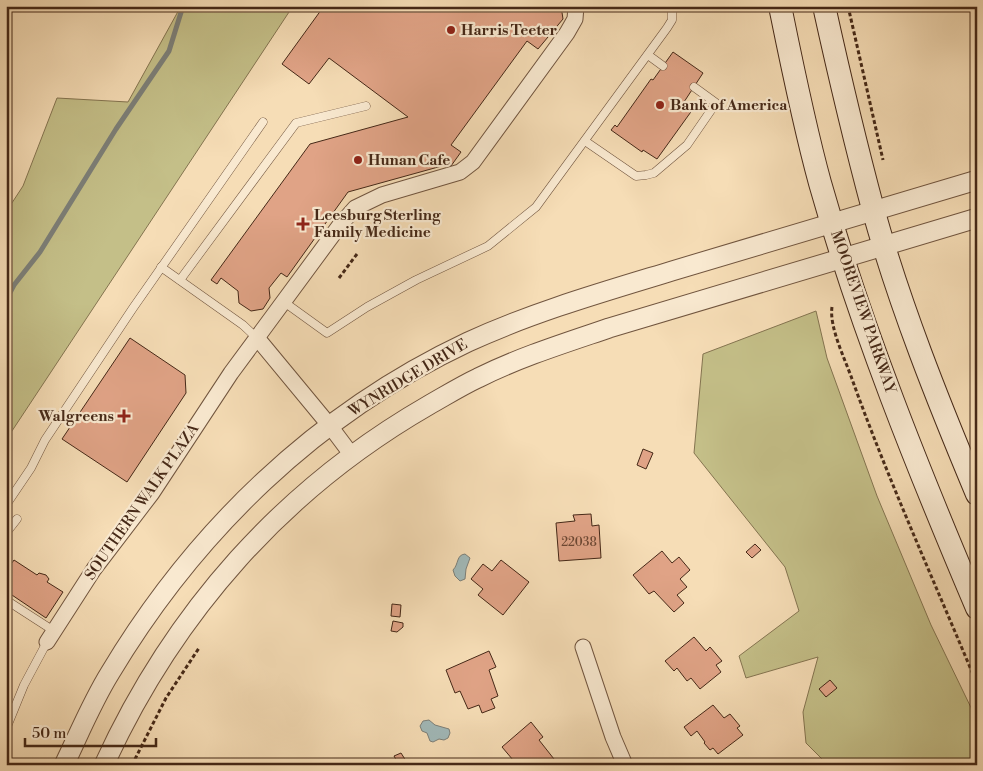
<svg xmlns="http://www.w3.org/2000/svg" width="983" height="771" font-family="'Libre Bodoni',serif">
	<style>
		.green { fill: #c4bf88; stroke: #847450 }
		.water { fill: #a1b9b9; stroke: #7c7f78 }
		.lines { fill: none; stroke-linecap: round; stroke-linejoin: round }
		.stream { stroke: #7c7f78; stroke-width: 5 }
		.building { fill: #e0a386; stroke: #452817 }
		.service-casing { stroke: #71553f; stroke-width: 9 }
		.minor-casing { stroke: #71553f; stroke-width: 17 }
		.tertiary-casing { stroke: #71553f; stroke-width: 21 }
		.secondary-casing { stroke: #452817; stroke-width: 24 }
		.path { stroke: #452817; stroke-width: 3; stroke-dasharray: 4 2.5; stroke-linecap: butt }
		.service { stroke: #f9e9d0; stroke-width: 8 }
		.minor { stroke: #f9e9d0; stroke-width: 15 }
		.tertiary { stroke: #f9e9d0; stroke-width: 19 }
		.secondary { stroke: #f9e9d0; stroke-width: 22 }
		.poi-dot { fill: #8f2418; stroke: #f9e9d0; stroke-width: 2 }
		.labels { text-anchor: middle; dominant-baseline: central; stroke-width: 4.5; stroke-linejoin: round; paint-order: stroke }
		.number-label { font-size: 12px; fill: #6c4733 }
		.poi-label { font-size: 15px; font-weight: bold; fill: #452817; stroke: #f9e9d0; text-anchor: start }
		.street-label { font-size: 15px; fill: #452817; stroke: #f9e9d0 }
	</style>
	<rect width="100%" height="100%" fill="#f6ddb6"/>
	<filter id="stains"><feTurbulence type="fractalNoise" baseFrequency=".004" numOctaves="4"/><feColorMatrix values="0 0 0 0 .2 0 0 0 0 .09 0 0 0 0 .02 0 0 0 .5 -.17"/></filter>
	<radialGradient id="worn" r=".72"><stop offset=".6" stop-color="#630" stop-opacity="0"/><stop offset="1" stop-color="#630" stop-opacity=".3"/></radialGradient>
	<g class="green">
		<polygon points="181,6 293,6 6,440 6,212 23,186 57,98 128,102"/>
		<polygon points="816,311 827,358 877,496 931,625 977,720 977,765 828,765 806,743 803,712 818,657 746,678 739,656 799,611 785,567 694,453 703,354"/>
	</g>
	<g class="water">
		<path d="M465 554 470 558 466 569 465 579 460 581 455 576 453 570C459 564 456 555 465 554Z"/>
		<polygon points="429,720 435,725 449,729 450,733 448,738 444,740 439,739 433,742 430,741 427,733 422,731 420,726 423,721"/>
	</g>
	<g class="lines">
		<polyline class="stream" points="6,300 14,285 40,252 116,129 169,51 183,6"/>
	</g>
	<g class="building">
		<polygon points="324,6 561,6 563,19 538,49 527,41 451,145 461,152 451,166 449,164 348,192 287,277 281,273 269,288 270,298 263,309 251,311 239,303 238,291 221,278 217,284 211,280 310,144 408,117 329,58 309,84 282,64"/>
		<polygon points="673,52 703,73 684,102 693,109 657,159 643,150 642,152 611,130 615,125 617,127 651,79 653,80"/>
		<polygon points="130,338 185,375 186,393 127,482 62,439"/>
		<polygon points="643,449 653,453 646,469 637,465"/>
		<polygon points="591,514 592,526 599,525 601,558 559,561 556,523 575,521 573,515"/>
		<polygon points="755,544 761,550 752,558 746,552"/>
		<polygon points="662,551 672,563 679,557 690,570 680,579 687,587 677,595 684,603 674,612 654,591 649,594 633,575"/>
		<polygon points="14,560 37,575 39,573 46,575 49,579 47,582 63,592 46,618 6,591 6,565 9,567"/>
		<polygon points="501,560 529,582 503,615 478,595 483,589 471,579 483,564 492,571"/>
		<polygon points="392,604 401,605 400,617 391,616"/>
		<polygon points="393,621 403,623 403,627 397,632 391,631"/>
		<polygon points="694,637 706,651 710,647 722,661 716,665 721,672 700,689 691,678 687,681 677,668 674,671 665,661"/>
		<polygon points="489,651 496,667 489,670 498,696 491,699 495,708 482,713 479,705 468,709 460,691 455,693 446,670"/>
		<polygon points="830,680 837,688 826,697 819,689"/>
		<polygon points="713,705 724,718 730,714 740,726 737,728 743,735 718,754 713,748 710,750 704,743 705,742 697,731 691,736 684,727"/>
		<polygon points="531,722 543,737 539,740 554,759 547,765 508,765 513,760 502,747"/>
		<polygon points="401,753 408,764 406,765 399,765 394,756"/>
	</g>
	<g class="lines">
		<g class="service-casing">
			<g id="service">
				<polyline points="648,55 663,66"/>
				<polyline points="585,141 636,176 646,175 654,173 687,145 716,103 694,87"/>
				<polyline points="161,267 243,325 258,339"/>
				<polyline points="180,280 296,123 366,106"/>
				<polyline points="284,302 327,333 367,307 416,280 488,246 536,207 544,196 667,28 672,20 672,6"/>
				<polyline points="6,505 31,468 45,440 133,308 263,122"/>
				<polyline points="6,533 17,519"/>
				<polyline points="6,600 54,631"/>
				<polyline points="6,729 24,685 47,642"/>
			</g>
		</g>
		<g class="minor-casing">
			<g id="minor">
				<polyline points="258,339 330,426 351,454"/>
				<polyline points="47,642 94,569 152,493 231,373 340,225 355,208 382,195 460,172 473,162 567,33 575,19 576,6"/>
				<polyline points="583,647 613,737 625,765"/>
			</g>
		</g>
		<g class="tertiary-casing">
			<g id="tertiary">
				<path d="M64 765C79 734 92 702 110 673 195 531 317 413 468 342 533 312 603 292 672 271 773 240 875 210 977 180"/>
				<path d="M104 765C174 612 283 489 429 405 445 396 461 386 478 378 520 357 565 343 609 328L977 218"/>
			</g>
		</g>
		<g class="secondary-casing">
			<g id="secondary">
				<path d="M780 6C792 65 804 125 820 183 861 328 918 469 977 608"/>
				<path d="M824 6C839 74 855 142 873 209 900 306 938 401 977 494"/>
			</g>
		</g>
		<g class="path">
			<polyline points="848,6 883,160"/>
			<polyline points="339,278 357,254"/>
			<path d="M832 307C829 327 845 359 852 379 889 482 935 583 977 684"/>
			<polyline points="132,765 166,698 199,648"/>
		</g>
		<use href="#service" class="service"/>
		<use href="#minor" class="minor"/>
		<use href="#tertiary" class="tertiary"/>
		<use href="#secondary" class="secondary"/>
	</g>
	<g class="poi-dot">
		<circle cx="451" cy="30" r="5"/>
		<circle cx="660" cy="105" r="5"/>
		<circle cx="358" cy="160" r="5"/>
		<path d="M300.5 216.5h5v5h5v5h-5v5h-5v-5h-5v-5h5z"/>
		<path d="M121.5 408.5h5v5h5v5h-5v5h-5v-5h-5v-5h5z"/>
	</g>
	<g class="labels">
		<g class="number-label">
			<text x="579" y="542">22038</text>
		</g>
		<g class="poi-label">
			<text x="461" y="30">Harris Teeter</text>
			<text x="670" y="105">Bank of America</text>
			<text x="368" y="160">Hunan Cafe</text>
			<text x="314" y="215">Leesburg Sterling<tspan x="314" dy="17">Family Medicine</tspan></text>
			<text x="114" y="416" text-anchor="end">Walgreens</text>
		</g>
		<g class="street-label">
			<text transform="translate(863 312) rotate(71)">MOOREVIEW PARKWAY</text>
			<text transform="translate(408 378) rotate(-31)">WYNRIDGE DRIVE</text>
			<text transform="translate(142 502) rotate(-55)">SOUTHERN WALK PLAZA</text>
		</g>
	</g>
	<rect width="983" height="771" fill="none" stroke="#f6ddb6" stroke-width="25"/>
	<rect x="8" y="8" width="968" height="756" fill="none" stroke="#452817" stroke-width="2.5"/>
	<rect x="12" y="12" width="958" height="746" fill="none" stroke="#452817"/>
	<path d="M25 738v8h131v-8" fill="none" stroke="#452817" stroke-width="2.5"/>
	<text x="32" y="738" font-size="15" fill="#452817" stroke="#f9e9d0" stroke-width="4" paint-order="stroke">50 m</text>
	<rect width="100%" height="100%" filter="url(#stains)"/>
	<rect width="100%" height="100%" fill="url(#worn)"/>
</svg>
